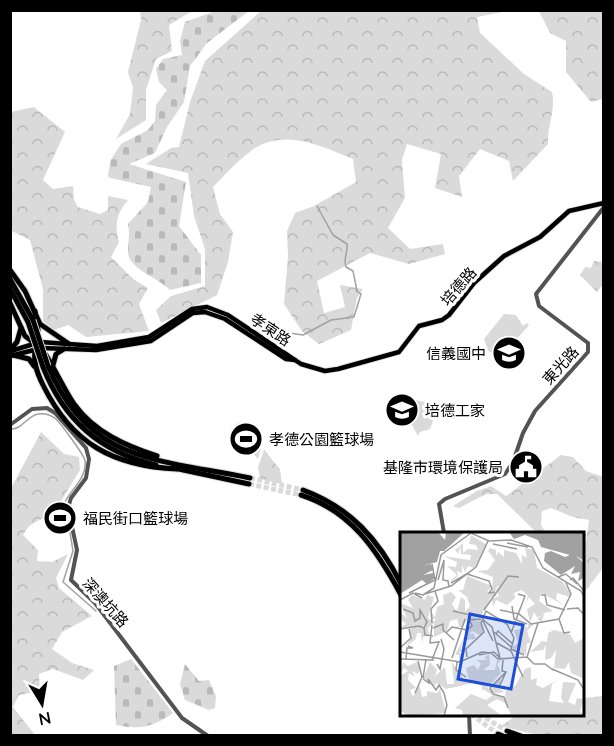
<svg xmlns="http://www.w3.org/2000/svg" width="614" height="746" font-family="Lato,'Noto Sans TC',sans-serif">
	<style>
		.forest { fill: url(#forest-crowns) }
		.cemetery { fill: url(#cemetery-stones) }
		.garden { fill: #dadada }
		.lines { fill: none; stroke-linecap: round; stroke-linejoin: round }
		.stream { stroke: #a1a1a1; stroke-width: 1.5 }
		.highway-tunnel { stroke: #d9d9d9; stroke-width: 5; stroke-dasharray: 5 2.5; stroke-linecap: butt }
		.major-casing { stroke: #dbdbdb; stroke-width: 6 }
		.highway-casing { stroke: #dbdbdb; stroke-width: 7 }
		.minor { stroke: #535353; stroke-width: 4 }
		.major { stroke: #000; stroke-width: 4.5 }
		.highway { stroke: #000; stroke-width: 5 }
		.highway-bridge-casing { stroke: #dbdbdb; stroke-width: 7; stroke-linecap: butt }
		.highway-bridge { stroke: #000; stroke-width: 5 }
		.labels { text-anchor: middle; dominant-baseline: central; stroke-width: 6; stroke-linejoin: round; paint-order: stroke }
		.street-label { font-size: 15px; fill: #000; stroke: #fff }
		.poi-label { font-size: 15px; fill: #000; stroke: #fff; text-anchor: start }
		.inset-river { fill: none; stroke: #a1a1a1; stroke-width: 3 }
		.inset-road { fill: none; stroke: #999; stroke-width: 1.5 }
		.view { fill: #1d4ed8; fill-opacity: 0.15; stroke: #1d4ed8; stroke-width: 3 }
		.inset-edge { fill: none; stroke: #000; stroke-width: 3 }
	</style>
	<defs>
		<pattern id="forest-crowns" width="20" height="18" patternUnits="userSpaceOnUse" patternTransform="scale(1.5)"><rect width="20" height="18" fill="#dadada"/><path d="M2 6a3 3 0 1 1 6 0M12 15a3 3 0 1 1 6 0" fill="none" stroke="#b9b9b9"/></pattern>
		<pattern id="cemetery-stones" width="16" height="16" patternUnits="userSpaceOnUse" patternTransform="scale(1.5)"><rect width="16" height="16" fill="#dadada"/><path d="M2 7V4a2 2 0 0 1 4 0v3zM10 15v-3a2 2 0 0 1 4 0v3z" fill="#b9b9b9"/></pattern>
	</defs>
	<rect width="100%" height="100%" fill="#fff"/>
	<g class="forest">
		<polygon points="140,11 192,11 169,25 172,51 156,59 146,90 146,120 116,139 130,114 133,88 128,72 141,20"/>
		<path d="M261 11H508L477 17 480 33 524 74 552 92C556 111 547 125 548 144L513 181 509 161 480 149 459 176 462 197 435 188 441 154 407 144 402 160 405 198 388 228 410 249 443 244 445 254 409 264 370 253 317 281 324 313 345 307 340 285 363 289 357 298 351 330 319 344 302 331 284 304 288 256 287 231 295 213 314 206 356 182 353 159C321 146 283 127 251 151 237 161 225 175 213 187L220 214 233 232 228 262 217 295 161 323 156 310 171 296 205 286V249L194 216 188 173 146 164 171 148 179 147 190 102 205 61Z"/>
		<polygon points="539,11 603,11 603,99 591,102 566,72 566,41 550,33"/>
		<path d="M34 107 65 132 43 180 53 189 73 186 74 200 78 207 100 214 108 210V196L128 200C117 212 114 226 119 242L111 257 133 279 148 288 139 304 149 331 86 337 68 325 54 330 43 321V289L30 240 10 230 11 112Z"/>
		<polygon points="594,261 603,262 603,284 597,292 580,275 585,267 591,268"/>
		<polygon points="41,432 64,454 79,457 80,470 55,511 29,526 23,535 38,550 37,561 52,562 68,554 56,578 59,588 92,616 62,632 52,649 72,663 94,670 83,680 53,669 39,674 40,691 19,695 13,707 35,735 11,735 11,488"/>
		<polygon points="264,450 280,469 282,484 260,479 258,467"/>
		<polygon points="561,455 573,457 586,471 603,477 603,568 583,594 583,544 586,541 589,520 573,517 551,508 542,511 541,525 546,533 537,533 497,494 486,494 459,508 453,506 477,491 491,486 506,496"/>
		<polygon points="603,696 603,735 537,735 501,726 517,715 582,714 583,698"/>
	</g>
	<g class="cemetery">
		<path d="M215 11H249L207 43 190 66 184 102 167 127 155 153 129 164 186 182 179 226 201 255V283L170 290C159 278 130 270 128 253 128 243 130 234 128 224L148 202 151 187 110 178 108 176 110 161 121 144 148 130 155 121 156 105 167 90 159 82 156 69 163 59 182 55 180 41 185 22Z"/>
		<path d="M131 659 173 713C153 727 140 730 116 725L114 666Z"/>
		<polygon points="185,664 199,681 209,680 216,696 215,708 209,710 185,700 180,684"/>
	</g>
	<g class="garden">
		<polygon points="504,314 516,315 523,326 527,323 529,325 496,363 494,361 499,355 488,351 484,339"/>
		<polygon points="412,399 424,402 433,421 430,429 420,432 418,436 401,405 405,406"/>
		<polygon points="239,422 261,448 258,459 231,429"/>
	</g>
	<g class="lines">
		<g class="stream">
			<path d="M289 333 303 335 331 320 354 317 361 294 357 291 353 271 346 267C343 258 348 253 347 244L333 235 317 206"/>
			<path d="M10 429C22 430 27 416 38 414 44 413 51 415 56 419 61 424 85 456 85 461 87 478 72 488 65 502L73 551 63 582 96 611"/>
		</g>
		<g class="highway-tunnel">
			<polyline points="250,478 303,490"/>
			<polyline points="249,484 301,495"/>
			<polyline points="471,714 498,734"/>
			<polyline points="479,714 507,731"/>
		</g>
		<g class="major-casing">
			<g id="major">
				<polyline points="11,351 40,342 97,346 149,337 192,309 207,307 228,315 301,364 325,371 338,369 399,352 419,326 442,320 449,315 474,283 504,256 540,237 569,211 604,203"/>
				<polyline points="10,356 42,348 96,350 151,341 193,313 205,312 225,319 286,359 295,360"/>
			</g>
		</g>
		<g class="highway-casing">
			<g id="highway">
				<polyline points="10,270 25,291 40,324 69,344"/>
				<polyline points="10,279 33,320"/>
				<polyline points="10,289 28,322"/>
				<path d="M10 303 25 336 37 345C31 358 37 373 43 385 72 444 113 466 177 469"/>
				<polyline points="35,311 38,330"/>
				<polyline points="10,350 17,342 21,328"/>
				<polyline points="13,355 29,359 34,366"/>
				<path d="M46 355C56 371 64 389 74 404 94 432 126 446 157 456"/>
				<polyline points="53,365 56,354 64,349"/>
				<path d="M48 366C89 464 159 459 250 478"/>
				<path d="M43 367C64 420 100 452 156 465"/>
				<polyline points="174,468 249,484"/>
				<path d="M303 490C350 507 379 540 401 584"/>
				<path d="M301 495C351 511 377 550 401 595"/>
				<polyline points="507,731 521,736"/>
				<polyline points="498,734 503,736"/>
			</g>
		</g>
		<g class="minor">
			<polyline points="10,425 32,409 47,408 55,413 86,448 89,459 86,478 71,498 68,508 77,550 71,580 95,603 182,718 208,736"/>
			<polyline points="444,533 439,504 445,499 505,474 513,462 523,433 535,411 588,352 588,343 539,306 536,294 604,207"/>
			<polyline points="469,714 470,736"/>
		</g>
		<use href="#major" class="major"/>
		<use href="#highway" class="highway"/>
		<g class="highway-bridge-casing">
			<g id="highway-bridge">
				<polyline points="33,320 48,366"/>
				<polyline points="28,322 43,367"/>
			</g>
		</g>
		<use href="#highway-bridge" class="highway-bridge"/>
	</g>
	<defs>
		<g id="school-disc" transform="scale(1.725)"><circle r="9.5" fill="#000" stroke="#fff"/><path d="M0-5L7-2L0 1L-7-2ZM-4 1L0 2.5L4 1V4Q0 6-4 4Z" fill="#fff"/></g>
		<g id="stadium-disc" transform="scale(1.725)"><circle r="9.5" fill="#000" stroke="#fff"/><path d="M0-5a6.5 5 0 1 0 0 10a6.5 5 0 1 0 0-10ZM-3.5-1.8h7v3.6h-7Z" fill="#fff"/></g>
		<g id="civic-disc" transform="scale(1.725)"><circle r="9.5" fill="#000" stroke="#fff"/><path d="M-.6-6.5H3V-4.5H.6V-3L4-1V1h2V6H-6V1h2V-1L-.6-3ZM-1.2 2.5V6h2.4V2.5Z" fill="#fff"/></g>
	</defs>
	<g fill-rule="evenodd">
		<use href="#school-disc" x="509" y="353"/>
		<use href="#school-disc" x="402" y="410"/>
		<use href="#stadium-disc" x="246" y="439"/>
		<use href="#civic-disc" x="526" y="467"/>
		<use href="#stadium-disc" x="60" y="518"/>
	</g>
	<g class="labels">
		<g class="street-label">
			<text transform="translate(458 286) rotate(-49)">培德路</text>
			<text transform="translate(271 329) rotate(34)">孝東路</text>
			<text transform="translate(560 365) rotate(-48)">東光路</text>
			<text transform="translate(106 602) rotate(48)">深澳坑路</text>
		</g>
		<g class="poi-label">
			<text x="486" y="353" text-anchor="end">信義國中</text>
			<text x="425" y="410">培德工家</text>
			<text x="269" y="439">孝德公園籃球場</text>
			<text x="503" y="467" text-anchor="end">基隆市環境保護局</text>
			<text x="83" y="518">福民街口籃球場</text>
		</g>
	</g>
	<g transform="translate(400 532)">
		<rect width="184" height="184" fill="#fff"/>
		<path d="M71 3 87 13 74 36 68 34 65 40 62 33V41L57 39 58 44 52 49 49 50 57 43 47 34 56 35 57 30 43 24 70 28 71 23 61 22 60 14 58 22 55 18 63 11V21L68 17 78 18 76 13 69 12ZM90 16 96 18V24L98 20 104 25V18L116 21 122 32V23L127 26 125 16 134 18 137 36 163 50 170 61V65L157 61 156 67 164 73 141 61 139 69 153 79 144 81 142 90 137 87 141 84 137 85 134 80 130 91 127 77 135 72 129 65 125 73 128 64 122 58 114 61 115 66 107 73 96 68 93 75 92 67 99 64 96 58 101 53 97 55 95 60 97 64 91 65 81 84 57 79 61 65 65 68V80L70 74 67 65 58 58H63L67 44 92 54 87 60H92L93 45 77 39 88 38 95 28 88 19ZM51 60 56 65 52 72 55 77 78 87 75 90 80 88 83 100 80 103 72 99 69 103 73 101 76 107 63 108 61 117 66 119 59 120 64 125 59 129V123H55L73 88H67L62 95 52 94H59L57 87 50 89 47 99 34 105V91L28 96 29 103 23 105 22 112 21 101H17L16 107 5 115 11 107 9 97 15 95 0 96 6 92 0 86V80L7 86 0 71 13 76 8 68 12 63 25 68 27 63 34 65 28 86 34 90 36 86 32 88V81L35 85 37 75 44 72 43 63ZM120 91 128 96V92H134L127 99 131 111H127L126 123 118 119 119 114 114 119 112 115 118 111 114 98 121 97ZM154 98 170 102 175 111 184 106V147L171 141 169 130 165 137 154 136 156 118 151 126 145 128 146 113 143 118 130 120 142 109 147 110 148 101ZM89 122 90 133 83 138H95L97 128 101 129 97 132 101 141 87 156 91 157 101 145 99 156 104 160 91 162 83 157 82 160V154L73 151 46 157 37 151 34 154 28 146 29 150 23 147 30 130 37 138 35 144 45 135 47 152H54L52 130 64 148H69L66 136 74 133 78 138 81 131 76 128H88L84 126ZM3 130 8 134 17 130 20 137 18 142 12 139 15 145 9 141 8 148 16 156 10 158 13 165 19 152 22 165 27 164V159L37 161 40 157 46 181 9 184 0 179V144L8 139 4 136 1 141ZM131 135V148L137 146 136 153 143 156 157 148 152 152 149 169 164 171 161 166 163 150 176 151 168 170 175 173 177 166 184 167 180 179 184 184H63L62 178 55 176 71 162 86 168 93 163 105 166 106 158 115 154 125 137ZM97 167 105 171 111 182 101 183 87 173Z" fill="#dadada" fill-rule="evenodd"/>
		<path d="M0 0H38L45 8 46 0H65L44 19H40L37 30 21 34 31 32 33 38 23 43 33 41 35 46 27 52 22 48 0 62ZM109 0H184V29L175 23 184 31V46L178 49 180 40 171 42 175 34 161 43 144 29 145 21 151 19 165 25 170 23 141 15 138 8 125 3 114 7Z" fill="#a1a1a1"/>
		<path class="inset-river" d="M170 0 172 23M169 33 175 0M152 34H170L185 2M0 54 11 39 13 0M0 56 13 42 15 0"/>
		<path class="inset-road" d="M107 11 128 15M93 12 117 17M67 42 89 49 92 57 89 61 95 60M158 45 166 42 177 52M38 48 44 28 43 48 48 49 49 55M170 48 173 46 185 60M51 51 70 40M9 61 35 48 32 32M15 61 23 63 34 56 41 23 71 1 89 9 111 8 132 15 143 36 181 59 185 67M25 62 51 54 76 35 88 9M141 63H145L147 73 165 78M0 68 13 61 22 66M112 74 114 87 127 92M3 77 13 81 15 89 20 86V78L27 90 24 96M167 77 178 76 185 84M84 78 108 44 119 45M100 78 119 82 131 92 159 87 171 62 166 51M53 79 80 85M159 87 164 101 170 100M83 89 93 109M32 91 31 77 38 69 35 59M32 93 30 111 39 110 32 128M33 96 43 92V98L54 108M0 97 19 94 24 96 25 103 33 104M94 100 111 115M46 101 52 95 67 98 72 94 70 88 81 87M111 101 125 64 118 62M96 102 98 99 113 112M97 111 111 119 123 145M0 116 11 106 9 97M0 120 60 130 82 120 91 121M91 121 98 127 127 125 134 132M79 123 94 120 100 126 92 95 82 87M67 125 66 117 84 100 81 91 86 79 107 92 114 106 111 117 124 123M127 125 138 91M52 126 65 87M0 127 34 128M6 127 7 116H13L8 114M103 128 102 139 106 140 99 155 105 157M57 130 56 138 66 145M37 132 40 137 44 117 41 107M134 132H145L153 138M152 137 178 148 185 159M106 140 90 156 93 162 104 165 108 176M23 146 26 127M23 147 29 151 28 147 36 158 39 153 44 161 47 173 44 184M15 161 22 145 18 129"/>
		<path class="view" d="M70 82 123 93 111 157 58 147Z"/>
		<rect width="184" height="184" class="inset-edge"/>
	</g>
	<rect width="614" height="746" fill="none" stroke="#000000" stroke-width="24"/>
	<g transform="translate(42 704) rotate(169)" stroke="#ffffff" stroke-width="4.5" paint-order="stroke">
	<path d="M0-4.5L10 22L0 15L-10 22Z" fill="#000000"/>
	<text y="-9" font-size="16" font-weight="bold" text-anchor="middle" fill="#000000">N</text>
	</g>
</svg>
